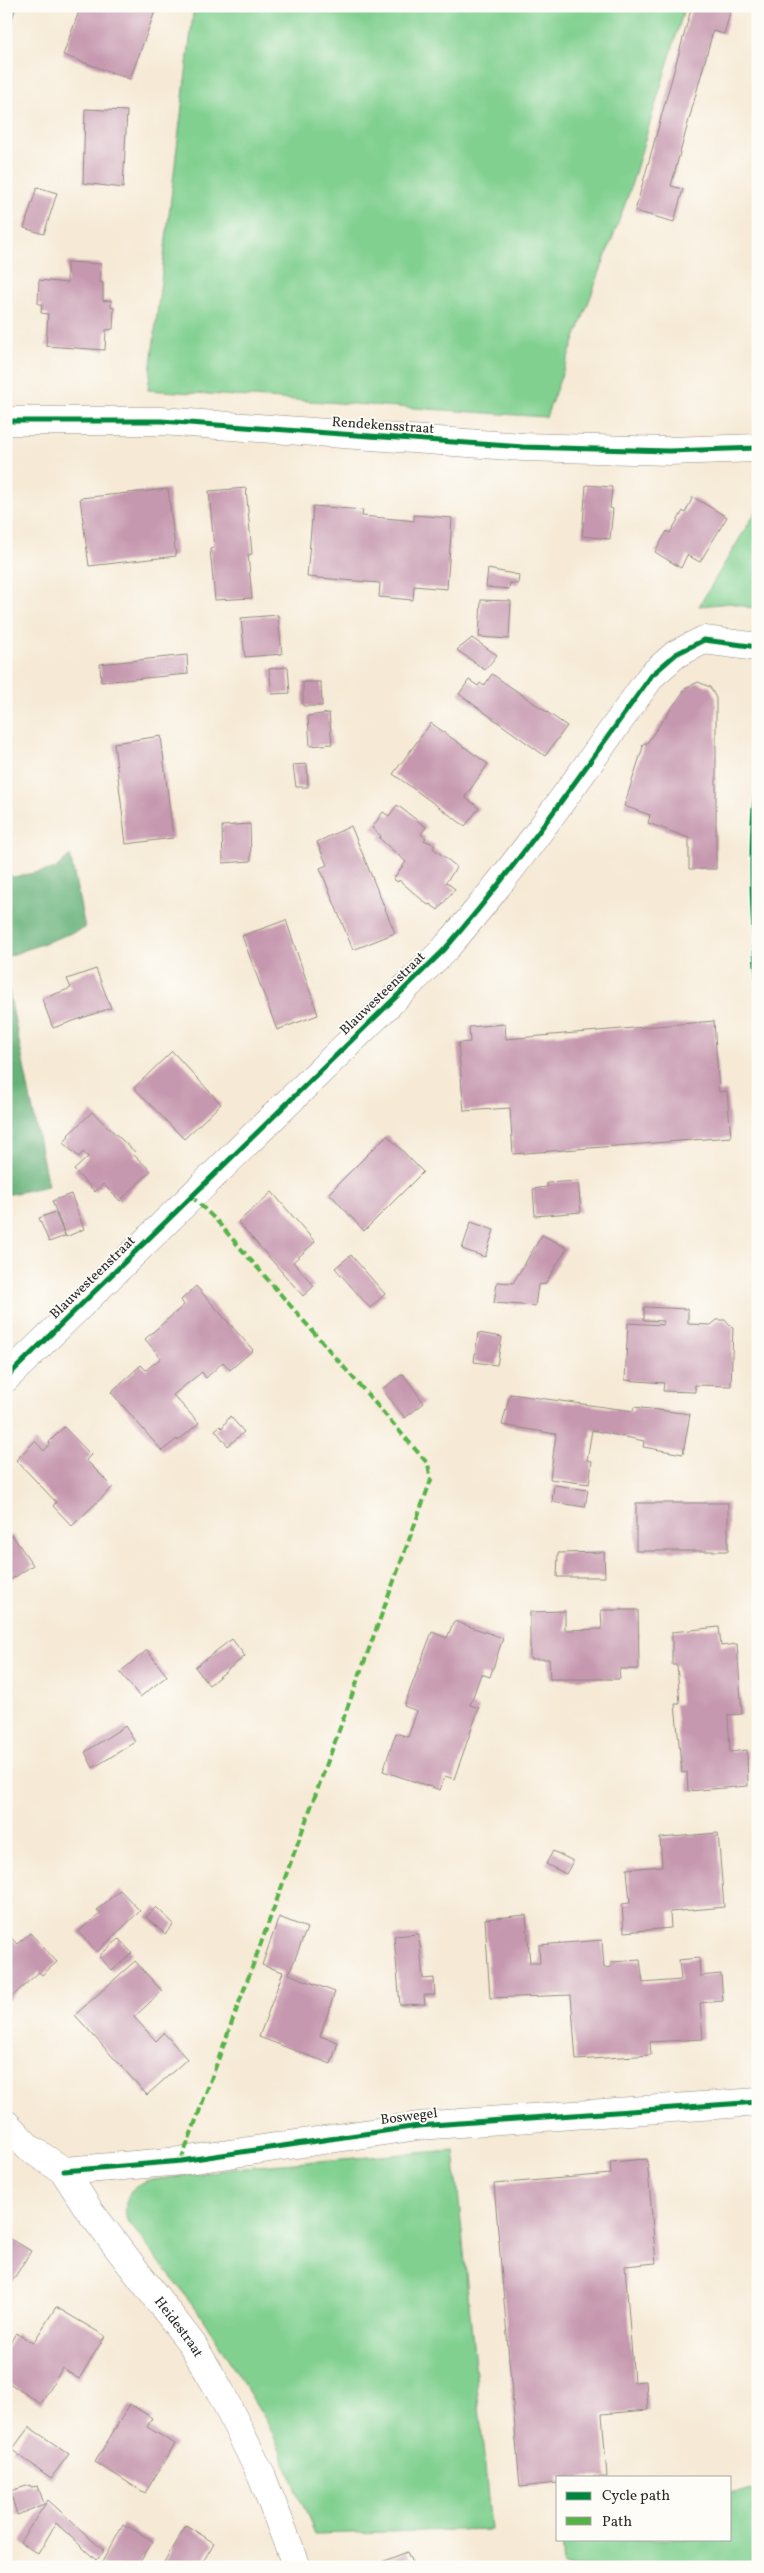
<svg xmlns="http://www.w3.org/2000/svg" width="764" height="2573" font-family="Vollkorn,serif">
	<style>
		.green { fill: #81d090; stroke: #567e5e }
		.forest { fill: #68b27a; stroke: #4a6e52 }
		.building { fill: #c698af }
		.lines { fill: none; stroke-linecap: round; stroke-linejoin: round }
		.street-casing { stroke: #908a80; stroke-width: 29 }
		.street { stroke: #fff; stroke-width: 28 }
		.quiet { stroke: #56b246; stroke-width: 4; stroke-dasharray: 8 4; stroke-linecap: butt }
		.cycleway-casing { stroke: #fdfcf7; stroke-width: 8 }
		.cycleway { stroke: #00873e; stroke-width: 5 }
		.labels { text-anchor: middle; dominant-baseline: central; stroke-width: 4; stroke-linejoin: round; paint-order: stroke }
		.street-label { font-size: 14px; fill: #2b2b2b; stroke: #fdfcf7 }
	</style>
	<rect width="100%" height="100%" fill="#fdfcf7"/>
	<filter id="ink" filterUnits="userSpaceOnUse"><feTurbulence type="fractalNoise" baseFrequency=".02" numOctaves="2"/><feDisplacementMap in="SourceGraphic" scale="10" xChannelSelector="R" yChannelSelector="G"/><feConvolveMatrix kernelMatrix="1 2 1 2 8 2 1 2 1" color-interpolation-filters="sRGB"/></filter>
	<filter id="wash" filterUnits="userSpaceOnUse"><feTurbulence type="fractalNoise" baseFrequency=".0096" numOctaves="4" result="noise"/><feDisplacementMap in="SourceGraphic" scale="20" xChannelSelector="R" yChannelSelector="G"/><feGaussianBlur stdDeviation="1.12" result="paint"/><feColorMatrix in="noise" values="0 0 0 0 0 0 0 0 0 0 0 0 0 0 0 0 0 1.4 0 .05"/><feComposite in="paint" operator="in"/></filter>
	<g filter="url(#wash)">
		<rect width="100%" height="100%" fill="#f6ead6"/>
		<g class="green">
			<polygon points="194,6 685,6 628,196 546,417 148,390"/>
			<polygon points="758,508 758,602 752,608 730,603 699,606"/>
			<path d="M454 2150 491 2529 315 2534 269 2425 199 2313 127 2220C122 2202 129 2188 146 2181L245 2167Z"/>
			<polygon points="758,2491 758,2567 563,2567 561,2539 730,2539 730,2493"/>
		</g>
		<g class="forest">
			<polygon points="70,855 85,928 6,957 6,872 13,877 55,869"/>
			<polygon points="6,977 48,1186 6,1195"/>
		</g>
		<g id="blocks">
			<g class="building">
				<polygon points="6,6 16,6 8,34 6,34"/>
				<polygon points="81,6 157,6 130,79 63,55"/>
				<polygon points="692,6 732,6 724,34 713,31 671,186 683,189 674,222 635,211"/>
				<polygon points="85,109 127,111 123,188 83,183"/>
				<polygon points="37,187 57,193 44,234 24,228"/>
				<polygon points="67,262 101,264 100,282 103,283 103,301 111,300 111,307 114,308 113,329 106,330 105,350 46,346 48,314 41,313 42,304 38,304 39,280 67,283"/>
				<polygon points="586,485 612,487 610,508 613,509 610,539 582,536"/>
				<polygon points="246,488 252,554 248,555 252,598 215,600 210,549 214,548 209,491"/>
				<polygon points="168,489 176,556 89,566 80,498"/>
				<polygon points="693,497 727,517 700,562 687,555 681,568 655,552 667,531 670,533 683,511 685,513"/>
				<polygon points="313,506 363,510 362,516 406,520 414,521 414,515 452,518 447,589 414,586 413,600 379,597 380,583 307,577"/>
				<polygon points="488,569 519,575 518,584 510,583 509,589 486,587"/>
				<polygon points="481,600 511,601 509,639 479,637"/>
				<polygon points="278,615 282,654 245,657 241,618"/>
				<polygon points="472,638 497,655 485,670 457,650"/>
				<polygon points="187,655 188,674 101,682 100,664"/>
				<polygon points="288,667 290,693 272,694 269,669"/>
				<polygon points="492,674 567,726 545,756 459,694 469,680 478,686 480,683 484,686"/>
				<polygon points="303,682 321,682 322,706 303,706"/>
				<polygon points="698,682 710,687 716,698 716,869 689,869 689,838 648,823 650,815 624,806 643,747 642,745 644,743 646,744 686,688"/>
				<polygon points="329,713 332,744 310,746 308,716"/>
				<polygon points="431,723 488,764 465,797 479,808 465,826 393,774"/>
				<polygon points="161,736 173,838 126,844 114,743"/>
				<polygon points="307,764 308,787 296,787 293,765"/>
				<polygon points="397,805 426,827 421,834 426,838 424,840 435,845 433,848 457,867 446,882 455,889 438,910 430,904 428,905 399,880 398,882 393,879 406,862 379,838 381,836 372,828 383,812 389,816"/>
				<polygon points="250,824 251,861 223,863 222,826"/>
				<polygon points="351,826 395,933 353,950 320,868 327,865 317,842"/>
				<polygon points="286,920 318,1015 277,1030 242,936"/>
				<polygon points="96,969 111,1008 53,1028 42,999 71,988 67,979"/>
				<polygon points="714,1021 719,1092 727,1091 731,1137 513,1154 510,1108 464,1111 458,1043 470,1042 469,1027 505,1024 506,1039"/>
				<polygon points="172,1051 221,1104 184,1139 134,1088"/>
				<polygon points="92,1112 136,1153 134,1155 151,1171 120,1201 103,1184 95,1192 74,1170 88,1157 83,1152 79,1157 63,1143 69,1137 68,1135"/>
				<polygon points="387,1135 423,1172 364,1231 329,1193"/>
				<polygon points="578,1181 581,1212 535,1216 533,1189 547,1187 547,1183"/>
				<polygon points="272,1192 315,1242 293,1262 314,1286 303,1296 238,1222"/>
				<polygon points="71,1194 84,1229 66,1237 52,1201"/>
				<polygon points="55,1212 65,1236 49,1242 39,1218"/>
				<polygon points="471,1222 494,1230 485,1257 462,1249"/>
				<polygon points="542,1235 567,1248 545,1284 538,1285 535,1306 494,1303 497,1282 513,1283"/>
				<polygon points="351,1255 385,1294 370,1308 335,1268"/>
				<polygon points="196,1286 253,1350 230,1370 223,1362 206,1378 202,1372 173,1395 199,1423 178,1441 177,1439 162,1451 111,1392 141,1365 146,1370 161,1358 145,1339 184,1305 181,1300"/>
				<polygon points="644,1307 688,1309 688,1324 711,1325 717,1320 725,1320 730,1326 733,1327 731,1386 695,1385 695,1392 663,1391 664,1383 625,1380 628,1323 663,1325 663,1321 644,1320"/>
				<polygon points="478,1333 502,1337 497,1365 474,1362"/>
				<polygon points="403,1374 424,1403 405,1418 382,1389"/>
				<polygon points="510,1394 633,1411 634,1407 690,1414 683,1454 643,1447 644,1441 592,1430 587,1460 592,1461 589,1484 550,1479 556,1434 502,1425"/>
				<polygon points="230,1416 244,1432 228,1446 215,1430 220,1426 222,1428"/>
				<polygon points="64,1427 91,1455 86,1460 113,1487 72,1526 53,1506 56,1502 16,1460 35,1441 44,1451 50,1444 49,1442"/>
				<polygon points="554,1485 588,1490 585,1507 552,1502"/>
				<rect x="636" y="1503" width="92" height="48"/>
				<polygon points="12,1535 33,1565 6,1583 6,1538"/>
				<polygon points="604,1552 605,1577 557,1577 558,1553"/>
				<polygon points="601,1610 638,1610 639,1669 619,1669 620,1679 550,1679 549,1659 530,1659 530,1612 565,1611 565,1630 602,1629"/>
				<polygon points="454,1621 503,1638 490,1677 481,1674 470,1705 479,1708 454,1779 445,1776 440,1790 383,1771 396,1733 408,1737 417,1711 404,1706 432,1632 447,1638"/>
				<polygon points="719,1627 721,1646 737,1644 742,1714 728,1715 730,1752 747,1750 748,1786 688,1791 687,1772 682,1773 675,1704 680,1704 677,1665 672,1665 672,1632"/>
				<polygon points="232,1639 245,1656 209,1685 195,1667"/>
				<polygon points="147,1650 167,1676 140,1697 120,1672"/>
				<polygon points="125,1726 135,1742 93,1768 85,1752"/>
				<polygon points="718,1833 724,1907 670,1912 671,1928 624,1932 622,1904 630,1903 627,1869 662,1866 660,1838"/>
				<polygon points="553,1851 573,1861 566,1874 546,1864"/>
				<polygon points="120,1890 140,1911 97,1952 78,1932 101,1913 97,1910"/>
				<polygon points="156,1907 174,1924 165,1934 146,1917"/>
				<polygon points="526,1915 530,1963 540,1963 539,1945 602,1940 604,1968 611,1967 611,1962 640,1960 643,1983 681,1980 679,1960 699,1958 700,1976 721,1974 723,2001 700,2003 703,2039 650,2042 651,2055 576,2060 571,1995 490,1998 485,1919"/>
				<polygon points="279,1917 307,1928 289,1974 335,1992 320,2036 338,2042 331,2064 259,2037 283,1972 262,1965"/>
				<polygon points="6,1932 17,1944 30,1933 57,1962 42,1975 39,1972 6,2002"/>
				<polygon points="419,1934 423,1979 434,1978 435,1995 424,1995 425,2004 400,2005 394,1936"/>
				<polygon points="119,1939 132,1953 112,1971 99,1956"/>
				<polygon points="135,1961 162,1991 134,2017 156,2041 164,2033 187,2059 147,2095 75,2015"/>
				<polygon points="647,2159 656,2263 625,2266 634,2382 646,2381 648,2410 602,2414 607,2477 558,2477 558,2483 520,2487 494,2184 611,2174 610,2162"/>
				<polygon points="6,2236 31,2251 6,2291"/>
				<polygon points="56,2307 105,2336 79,2379 62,2368 41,2404 6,2381 6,2350 16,2333 33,2343"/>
				<polygon points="130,2404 152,2418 147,2427 175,2444 145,2493 95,2462"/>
				<polygon points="29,2427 69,2454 51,2478 12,2450"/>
				<polygon points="30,2485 31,2487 38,2486 44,2504 17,2515 10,2491"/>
				<polygon points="48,2500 104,2551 96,2560 56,2523 38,2554 20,2542"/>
				<polygon points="123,2524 153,2541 137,2567 105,2567 101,2564"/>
				<polygon points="186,2525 214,2543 204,2560 216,2567 161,2567"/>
				<polygon points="407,2552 414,2567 369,2567"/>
			</g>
		</g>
	</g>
	<g filter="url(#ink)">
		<use href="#blocks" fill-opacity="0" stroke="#908a80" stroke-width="1"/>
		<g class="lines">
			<g class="street-casing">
				<g id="street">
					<polyline points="6,421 161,421 523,447 669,451 758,448"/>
					<path d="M6 1378 444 950C520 863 585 768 652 675L676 654 704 640 758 647"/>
					<path id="s1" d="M6 2124 29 2148 64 2171 89 2210 192 2344 220 2391 262 2477 297 2567"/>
					<polyline points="64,2171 181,2161 418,2126 758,2102"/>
				</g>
			</g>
			<use href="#street" class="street"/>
			<polyline class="quiet" points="181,2161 431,1480 428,1464 216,1220 192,1197"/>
			<g class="cycleway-casing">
				<g id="cycleway">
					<polyline points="6,421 161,421 523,447 669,451 758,448"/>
					<path d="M758 769C748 841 752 919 758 991"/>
					<path d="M6 1378 444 950C520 863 585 768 652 675L676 654 704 640 758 647"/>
					<polyline points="64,2171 181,2161 418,2126 758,2102"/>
				</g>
			</g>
			<use href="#cycleway" class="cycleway"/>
		</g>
	</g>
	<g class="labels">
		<g class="street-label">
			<text transform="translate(383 426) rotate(4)">Rendekensstraat</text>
			<text transform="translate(383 994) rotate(-44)">Blauwesteenstraat</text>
			<text transform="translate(93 1278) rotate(-44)">Blauwesteenstraat</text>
			<text transform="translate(409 2117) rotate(-7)">Boswegel</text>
			<text stroke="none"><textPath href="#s1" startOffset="269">Heidestraat</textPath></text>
		</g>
	</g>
	<rect width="764" height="2573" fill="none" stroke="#fdfcf7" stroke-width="25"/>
	<rect x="556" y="2476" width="175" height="65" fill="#fdfcf7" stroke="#a9a8a5"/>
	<rect x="566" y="2492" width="25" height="8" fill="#00873e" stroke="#a9a8a5"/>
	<text x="602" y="2500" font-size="15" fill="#2b2b2b">Cycle path</text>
	<rect x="566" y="2517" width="25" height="8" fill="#56b246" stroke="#a9a8a5"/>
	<text x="602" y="2526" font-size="15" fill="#2b2b2b">Path</text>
</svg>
